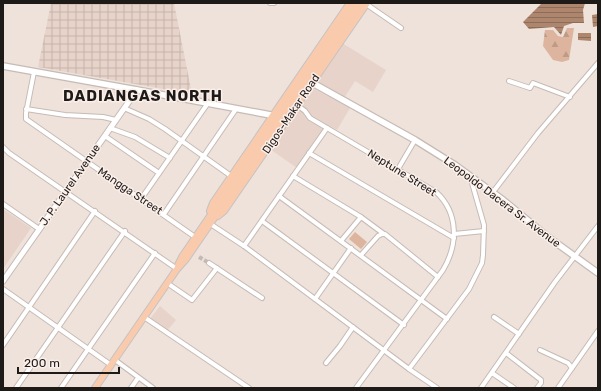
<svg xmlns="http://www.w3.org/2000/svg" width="601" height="391" font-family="Rubik,sans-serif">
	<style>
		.built { fill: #e7d3c9 }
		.industrial { fill: url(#industrial-grid) }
		.forest { fill: url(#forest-firs) }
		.pitch { fill: #ddb59e }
		.water { fill: url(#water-rules) }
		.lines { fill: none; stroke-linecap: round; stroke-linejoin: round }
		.minor-tunnel { stroke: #c4bab4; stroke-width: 4; stroke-dasharray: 4 2; stroke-linecap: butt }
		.minor-casing { stroke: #c6bbb5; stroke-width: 6 }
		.tertiary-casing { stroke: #c6bbb5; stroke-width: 7 }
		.secondary-casing { stroke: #c6bbb5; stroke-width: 8 }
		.primary-casing { stroke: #c4c3c3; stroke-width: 8 }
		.minor { stroke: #fff; stroke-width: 4 }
		.tertiary { stroke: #fff; stroke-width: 5 }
		.secondary { stroke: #fff; stroke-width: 5.5 }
		.primary { stroke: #facaad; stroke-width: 6 }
		.labels { text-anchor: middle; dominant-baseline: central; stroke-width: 3; stroke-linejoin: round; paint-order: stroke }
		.street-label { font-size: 11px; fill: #1e1a18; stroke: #fbefe9 }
		.district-label { font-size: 15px; font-weight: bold; letter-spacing: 1px; fill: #1e1a18; stroke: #fbefe9 }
	</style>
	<defs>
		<pattern id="industrial-grid" width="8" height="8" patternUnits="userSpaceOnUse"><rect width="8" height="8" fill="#e7d3c9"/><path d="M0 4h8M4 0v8" fill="none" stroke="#c6b5ac"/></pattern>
		<pattern id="forest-firs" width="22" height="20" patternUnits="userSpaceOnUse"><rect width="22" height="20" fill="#ddb59e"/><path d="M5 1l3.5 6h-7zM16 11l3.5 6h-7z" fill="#bd9b87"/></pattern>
		<pattern id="water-rules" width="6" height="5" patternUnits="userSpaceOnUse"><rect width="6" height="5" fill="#ae856d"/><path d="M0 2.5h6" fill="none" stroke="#8d6c59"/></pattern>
	</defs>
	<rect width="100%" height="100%" fill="#eee2db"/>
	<g class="built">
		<polygon points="342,43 386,70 373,92 355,81 344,98 315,82"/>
		<polygon points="312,88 350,108 337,130 327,125 297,168 270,149"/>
		<polygon points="3,209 31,228 3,269"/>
		<polygon points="160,306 176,320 166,332 149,320"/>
	</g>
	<polygon class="industrial" points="51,3 174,3 192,94 38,67"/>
	<polygon class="forest" points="567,28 574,28 569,60 562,62 553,60 543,46 545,30 553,30 558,36 563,37"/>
	<polygon class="pitch" points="355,232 367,242 361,249 349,239"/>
	<g class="water">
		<polygon points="542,3 585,3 583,10 584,23 573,23 564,26 561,35 554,27 529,29 523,22"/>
		<polygon points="598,14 598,26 593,27 592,15"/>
		<polygon points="578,33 591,33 591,41 578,40"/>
	</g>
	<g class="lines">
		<polyline class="minor-tunnel" points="199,257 209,263"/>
		<g class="minor-casing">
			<g id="minor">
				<polyline points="270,3 274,3"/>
				<polyline points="366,4 401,28"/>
				<polyline points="34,72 26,113 26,119 195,237"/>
				<polyline points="509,81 530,88 533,83 570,97"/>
				<path d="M297 105 305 111 310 118 436 192C459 213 458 245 443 270L356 388"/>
				<polyline points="124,108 149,119 165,129 231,176"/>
				<polyline points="26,109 65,115 103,117 116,120"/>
				<polyline points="110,128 135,137 170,158"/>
				<polyline points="105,136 159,173"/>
				<polyline points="3,147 9,153 177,269"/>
				<polyline points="309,153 454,238"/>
				<polyline points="398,169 415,140"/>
				<polyline points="293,176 361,217 341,241"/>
				<polyline points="493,192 538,133 598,63"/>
				<polyline points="279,196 447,319"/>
				<polyline points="141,199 208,103"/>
				<polyline points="3,204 39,229"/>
				<polyline points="164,214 236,109"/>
				<polyline points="361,217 384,234"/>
				<polyline points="262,221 404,325"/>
				<polyline points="209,223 244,246 409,369 437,388"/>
				<polyline points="454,234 484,231"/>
				<polyline points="244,246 327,128"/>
				<polyline points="361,255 378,236 382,234 385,234 438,277"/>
				<polyline points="209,263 262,298"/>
				<polyline points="167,283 192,300 217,268"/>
				<polyline points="3,289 111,365"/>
				<polyline points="315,299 351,248"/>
				<polyline points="144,317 249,388"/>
				<polyline points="494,317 519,334"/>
				<polyline points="3,345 95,211"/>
				<polyline points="540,350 568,363 572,368"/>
				<polyline points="506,353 541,380 541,383 537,388"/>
				<polyline points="115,360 153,388"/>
				<polyline points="326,363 340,346 353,327"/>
				<polyline points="409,369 469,289 482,263 483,255 484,225 470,176"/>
				<polyline points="492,373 514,388"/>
				<polyline points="16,388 125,231"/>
				<polyline points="61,388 155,253"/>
				<polyline points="131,388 138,378"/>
				<polyline points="481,388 555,282 598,226"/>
				<polyline points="558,388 598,331"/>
			</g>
		</g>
		<g class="tertiary-casing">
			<polyline id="tertiary" points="3,281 137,90"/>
		</g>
		<g class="secondary-casing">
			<g id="secondary">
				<polyline points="3,66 137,90 276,116"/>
				<polyline points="309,81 415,140 455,165 503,200 548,237 598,273"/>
			</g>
		</g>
		<g class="primary-casing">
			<g id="primary">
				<polyline points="210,211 213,203 350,3"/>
				<polyline points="218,216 224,211 367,3"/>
				<polyline points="178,265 182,257 356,3"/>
				<polyline points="95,388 177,269 186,259 361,3"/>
			</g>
		</g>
		<use href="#minor" class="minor"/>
		<use href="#tertiary" class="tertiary"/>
		<use href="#secondary" class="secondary"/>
		<use href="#primary" class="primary"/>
	</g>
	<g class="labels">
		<g class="street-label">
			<text transform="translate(291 114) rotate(-56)">Digos-Makar Road</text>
			<text transform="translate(402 173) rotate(32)">Neptune Street</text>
			<text transform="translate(70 185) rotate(-55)">J. P. Laurel Avenue</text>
			<text transform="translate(130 191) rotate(34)">Mangga Street</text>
			<text transform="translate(502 202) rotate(37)">Leopoldo Dacera Sr. Avenue</text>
		</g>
		<g class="district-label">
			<text x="143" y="96">DADIANGAS NORTH</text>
		</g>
	</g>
	<rect width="601" height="391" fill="none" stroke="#1e1a18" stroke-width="8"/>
	<path d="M18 367v6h101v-6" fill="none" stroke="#1e1a18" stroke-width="2"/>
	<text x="24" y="367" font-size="12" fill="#1e1a18" stroke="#fbefe9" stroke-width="3" paint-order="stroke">200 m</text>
</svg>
